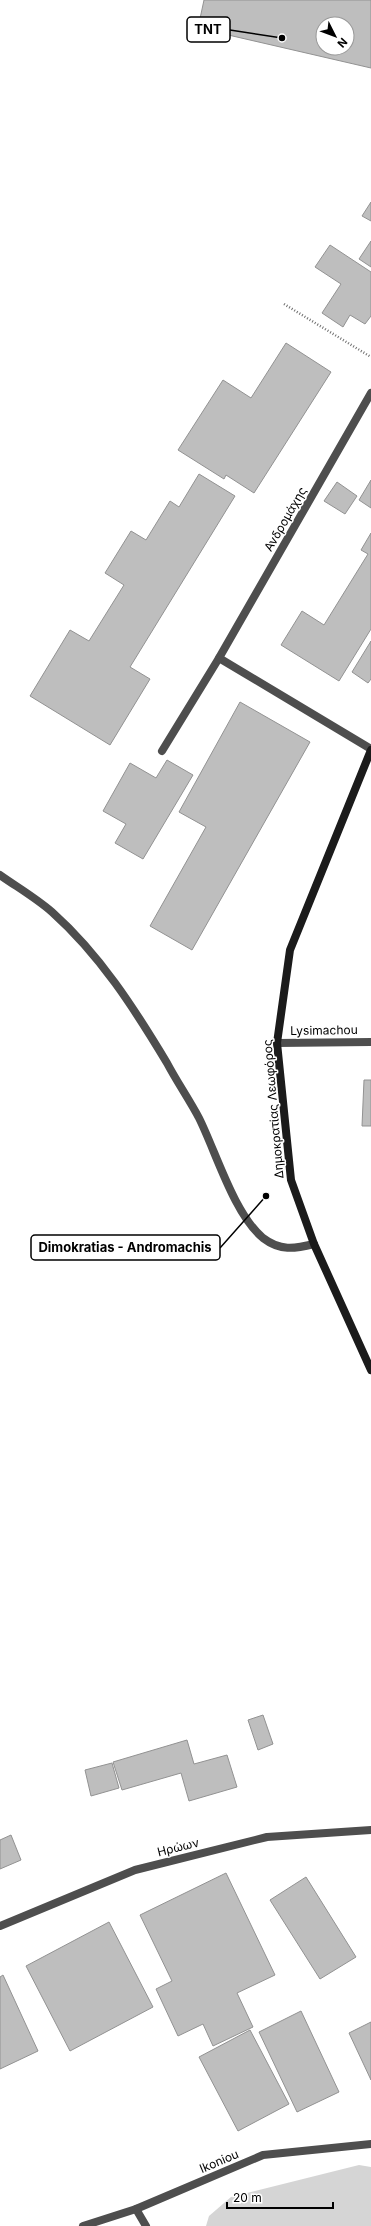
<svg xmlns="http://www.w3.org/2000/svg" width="371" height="2226" font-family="Inter,sans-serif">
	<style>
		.green { fill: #d5d5d5 }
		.building { fill: #bebebe; stroke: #929292; fill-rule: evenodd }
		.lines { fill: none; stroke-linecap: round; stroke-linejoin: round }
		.path { stroke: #707070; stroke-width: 2.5; stroke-dasharray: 1 2; stroke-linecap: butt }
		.lane { stroke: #4e4e4e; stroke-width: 8 }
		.street { stroke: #4e4e4e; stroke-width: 8 }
		.secondary { stroke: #1b1b1b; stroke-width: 8 }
		.labels { text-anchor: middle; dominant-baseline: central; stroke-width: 3; stroke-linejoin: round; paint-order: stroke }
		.street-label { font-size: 12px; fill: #000; stroke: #fff }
		.leader { fill: none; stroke: #000; stroke-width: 1.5 }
		.callout-dot { fill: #000; stroke: #fff; stroke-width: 1.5 }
		.callout { fill: #fff; stroke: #000; stroke-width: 1.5 }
		.callout-label { font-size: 13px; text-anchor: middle; font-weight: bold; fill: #000 }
	</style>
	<rect width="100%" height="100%" fill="#fff"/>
	<polygon class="green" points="359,2165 371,2167 371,2226 206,2226 209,2216 231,2197"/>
	<g class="building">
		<path d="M204 0H371V68L198 28ZM323 24H347V48H323Z"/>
		<polygon points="371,202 371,221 362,216"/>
		<polygon points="371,241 371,267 359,259"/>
		<polygon points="330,245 371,272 371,316 365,324 350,315 343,327 322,313 341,284 315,267"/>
		<polygon points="286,343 331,372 254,493 226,475 224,479 178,450 223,380 251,398"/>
		<polygon points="199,474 235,496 130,667 150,679 110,745 30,696 70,630 89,641 124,585 105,573 131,531 146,540 170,501 179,507"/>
		<polygon points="371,480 371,508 359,500"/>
		<polygon points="337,482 357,496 345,514 324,501"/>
		<polygon points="371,533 371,629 339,681 281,645 302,611 324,625 368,554 361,550"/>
		<polygon points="371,641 371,679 368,683 352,672"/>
		<polygon points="240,702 310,742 192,950 150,926 206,827 179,812"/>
		<polygon points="167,760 193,775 143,859 115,843 126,824 103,811 130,763 156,778"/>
		<polygon points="364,1080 371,1080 371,1126 362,1126"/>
		<polygon points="263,1715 273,1744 258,1750 248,1720"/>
		<polygon points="187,1740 194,1764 227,1755 237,1787 189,1801 181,1773 122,1790 113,1762"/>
		<polygon points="112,1763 119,1788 91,1796 85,1770"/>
		<polygon points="11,1835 21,1860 0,1869 0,1840"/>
		<polygon points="226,1873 275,1975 237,1993 253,2027 213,2046 203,2024 178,2036 156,1989 172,1981 140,1915"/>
		<polygon points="306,1877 356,1957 320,1979 270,1900"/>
		<polygon points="109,1922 153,2007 70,2051 26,1966"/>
		<polygon points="3,1975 38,2051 0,2069 0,1977"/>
		<polygon points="301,2011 339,2092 297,2112 259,2032"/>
		<polygon points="371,2022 371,2080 349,2033"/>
		<polygon points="250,2030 289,2104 238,2131 199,2057"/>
	</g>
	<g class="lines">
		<polyline class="path" points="284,304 371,357"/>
		<path class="lane" d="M0 875C17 887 36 898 52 912 100 955 134 1008 167 1063 177 1082 189 1099 199 1118 216 1152 234 1214 263 1238 280 1251 294 1249 314 1244"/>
		<g class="street">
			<polyline points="219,658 371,749"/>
			<polyline points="162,751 219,658 371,393"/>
			<polyline points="277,1043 371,1042"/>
			<polyline points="0,1926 135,1870 267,1837 371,1830"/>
			<polyline points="136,2209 146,2226"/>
			<polyline points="83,2226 136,2209 263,2155 371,2144"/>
		</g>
		<polyline class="secondary" points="371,750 290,950 277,1043 291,1180 314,1244 371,1370"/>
	</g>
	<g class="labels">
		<g class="street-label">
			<text transform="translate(285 519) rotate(-60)">Ανδρομάχης</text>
			<text transform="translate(324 1030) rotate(-1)">Lysimachou</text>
			<text transform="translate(273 1109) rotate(-95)">Δημοκρατίας Λεωφόρος</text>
			<text transform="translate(178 1847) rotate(-14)">Ηρώων</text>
			<text transform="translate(219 2161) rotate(-23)">Ikoniou</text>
		</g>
	</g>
	<path class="leader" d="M282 38L230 30M266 1196L220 1248"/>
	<g class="callout-dot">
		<circle cx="282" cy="38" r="4"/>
		<circle cx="266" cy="1196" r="4"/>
	</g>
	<g class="callout">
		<rect x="187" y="17" width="43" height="25" rx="4"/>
		<rect x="31" y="1235" width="189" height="25" rx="4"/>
	</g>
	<g class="callout-label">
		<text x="208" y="34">TNT</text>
		<text x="125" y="1252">Dimokratias - Andromachis</text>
	</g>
	<g transform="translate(335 36) rotate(132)"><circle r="19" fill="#ffffff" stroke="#999999"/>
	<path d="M0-3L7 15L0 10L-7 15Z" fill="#000000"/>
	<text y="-6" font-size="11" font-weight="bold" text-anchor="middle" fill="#000000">N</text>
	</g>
	<path d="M227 2202v6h106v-6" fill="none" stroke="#000000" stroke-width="2"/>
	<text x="233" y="2202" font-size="12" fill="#000000" stroke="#ffffff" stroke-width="3" paint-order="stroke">20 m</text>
</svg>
